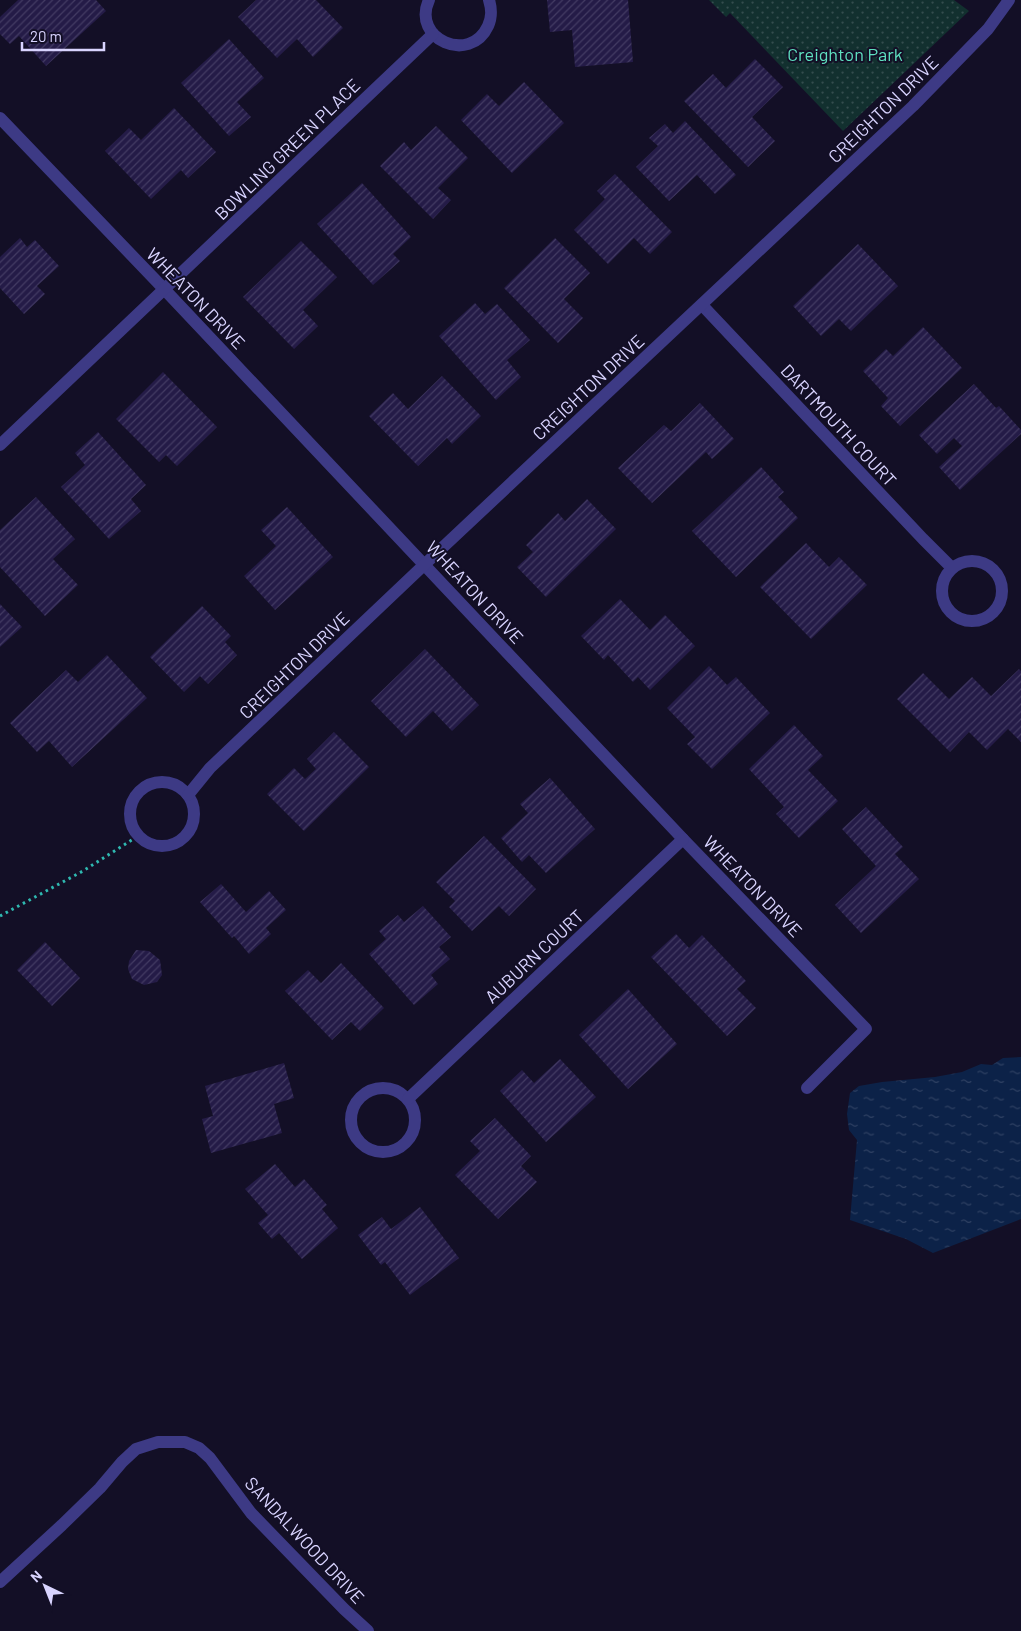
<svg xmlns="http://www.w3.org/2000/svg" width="1021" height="1631" font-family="Barlow,sans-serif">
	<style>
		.grass { fill: url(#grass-dots) }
		.water { fill: url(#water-ripples) }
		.building { fill: url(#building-hatch) }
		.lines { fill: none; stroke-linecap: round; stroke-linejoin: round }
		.path { stroke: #2fb8b0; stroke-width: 3; stroke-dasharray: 2.5 4; stroke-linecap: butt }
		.minor { stroke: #3d3a85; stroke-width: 12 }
		.labels { text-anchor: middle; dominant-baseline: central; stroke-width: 4; stroke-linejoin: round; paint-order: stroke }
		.park-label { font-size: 18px; fill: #5fe0c0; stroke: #130f26 }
		.street-label { font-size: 18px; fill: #d9d4ff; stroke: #130f26 }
	</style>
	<defs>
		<pattern id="grass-dots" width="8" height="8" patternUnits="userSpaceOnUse" patternTransform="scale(1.25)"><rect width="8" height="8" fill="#12302f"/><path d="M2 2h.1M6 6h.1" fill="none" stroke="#344d4e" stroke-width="1.8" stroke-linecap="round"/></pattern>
		<pattern id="water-ripples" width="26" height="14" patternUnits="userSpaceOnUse" patternTransform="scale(1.25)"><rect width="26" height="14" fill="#0c2248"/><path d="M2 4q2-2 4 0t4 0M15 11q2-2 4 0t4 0" fill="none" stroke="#2f4163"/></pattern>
		<pattern id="building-hatch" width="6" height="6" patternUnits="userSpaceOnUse" patternTransform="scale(1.25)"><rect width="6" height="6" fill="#241b47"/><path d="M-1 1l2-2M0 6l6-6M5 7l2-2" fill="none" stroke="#433b63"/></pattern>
	</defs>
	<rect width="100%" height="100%" fill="#130f26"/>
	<polygon class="grass" points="709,0 954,0 969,11 843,131 730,13 726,17"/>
	<polygon class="water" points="1021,1057 1021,1219 933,1253 906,1239 850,1220 857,1140 849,1130 847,1114 850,1093 859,1086 882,1082 935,1077 962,1072 981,1064 992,1065 1003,1058"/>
	<g class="building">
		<polygon points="18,0 96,0 106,11 46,66 19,36 10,44 0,34 0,17"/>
		<polygon points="256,0 316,0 343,28 313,57 297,39 277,58 238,17"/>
		<polygon points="547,0 628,0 633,62 575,67 572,30 550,32"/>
		<polygon points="229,39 264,78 237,102 251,117 229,136 181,83"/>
		<polygon points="755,59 783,87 752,117 775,141 748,167 684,101 713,74 726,88"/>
		<polygon points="524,82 564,123 512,173 461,120 487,94 499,106"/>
		<polygon points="174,108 216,152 188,178 181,170 151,199 105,151 129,128 141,140"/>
		<polygon points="685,121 736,175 715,194 697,175 669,201 636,167 658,146 649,138 665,124 673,133"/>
		<polygon points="436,126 468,158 438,188 451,200 433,219 380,166 404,142 411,150"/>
		<polygon points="615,174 672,232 650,254 634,238 608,264 574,230 605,199 597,191"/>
		<polygon points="362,183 411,237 393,254 400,261 373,285 317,224"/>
		<polygon points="20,238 27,247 35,240 59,266 37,286 45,294 24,314 0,288 0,257"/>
		<polygon points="555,238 590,273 564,299 583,318 558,343 504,288"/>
		<polygon points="301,241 337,277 303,310 318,326 294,349 243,297"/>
		<polygon points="858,244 898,286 851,331 839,319 821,336 793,306"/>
		<polygon points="475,303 485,314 497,304 530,340 507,360 521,377 496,400 439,336"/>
		<polygon points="923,327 962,368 900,426 881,406 888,398 863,371 886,349 893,356"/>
		<polygon points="163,372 217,427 177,466 166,455 159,462 116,419"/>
		<polygon points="442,376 481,416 452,444 447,438 418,466 369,416 393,393 408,409"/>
		<polygon points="974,384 996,408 999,406 1021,430 1021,434 960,490 939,467 962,446 954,438 937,454 919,435"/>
		<polygon points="700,403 734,439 712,459 706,452 652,503 618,468 664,425 671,431"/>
		<polygon points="98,432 146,485 131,499 141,511 109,539 61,487 85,465 75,453"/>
		<polygon points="761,467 784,492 778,497 798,518 736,577 692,531"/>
		<polygon points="36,497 75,539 53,559 78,585 45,616 0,567 0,530"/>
		<polygon points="587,499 616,529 546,597 517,567 533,552 526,545 558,513 565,521"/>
		<polygon points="287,507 333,557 275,610 244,576 276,546 261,530"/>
		<polygon points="806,543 829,567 839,557 867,585 811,639 760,587"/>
		<polygon points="620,599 650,630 665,615 695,646 650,690 638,677 633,682 608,655 604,660 581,636"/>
		<polygon points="0,604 22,627 0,647"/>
		<polygon points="202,606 231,636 225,642 237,655 208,684 200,676 184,692 150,657"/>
		<polygon points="425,649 479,705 452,731 433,711 406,737 371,701"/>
		<polygon points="107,655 147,698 72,767 49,741 37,752 10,723 66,670 78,682"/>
		<polygon points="709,666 727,685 736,677 770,713 712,769 687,744 695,737 667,708"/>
		<polygon points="1019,669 1021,671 1021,742 1008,729 987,750 969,732 950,752 897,699 923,673 949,699 972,677 991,696"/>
		<polygon points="794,725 823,756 808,770 838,801 799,838 776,814 784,807 749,769"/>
		<polygon points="334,732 369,767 304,831 267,794 294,768 305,779 316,769 307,759"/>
		<polygon points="550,778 595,829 546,873 529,855 522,862 501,838 528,813 520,804"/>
		<polygon points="866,807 903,847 895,854 919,879 861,933 835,905 876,866 842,829"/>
		<polygon points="484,836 536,889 509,916 499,906 472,931 449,907 455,901 436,882"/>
		<polygon points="221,884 246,912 269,891 286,910 266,928 271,934 249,954 234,936 232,938 200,902"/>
		<polygon points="423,906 451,937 439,947 450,959 431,975 438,984 414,1005 369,954 386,939 379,931 398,915 404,922"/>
		<polygon points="676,934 689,948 702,935 746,981 737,989 756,1008 727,1036 651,957"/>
		<polygon points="45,942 80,978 52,1006 17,970"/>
		<polygon points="136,950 149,951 160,960 162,975 157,982 144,985 132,979 128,969 129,961"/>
		<polygon points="341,963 384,1008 360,1031 351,1022 332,1040 285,991 308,970 321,983"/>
		<polygon points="628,989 677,1044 628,1089 579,1035"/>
		<polygon points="560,1059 596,1097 546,1142 500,1091 522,1070 534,1083"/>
		<polygon points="284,1063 294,1098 274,1104 282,1133 211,1153 202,1119 213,1116 205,1086"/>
		<polygon points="495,1118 531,1156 521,1166 537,1182 498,1219 455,1175 480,1151 470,1141"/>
		<polygon points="275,1164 295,1187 304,1179 327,1205 322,1209 338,1228 302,1259 279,1233 272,1239 258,1223 268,1215 245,1189"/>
		<polygon points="420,1207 459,1258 410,1295 385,1262 381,1265 358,1235 382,1217 391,1229"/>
	</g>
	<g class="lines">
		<polyline class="path" points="0,916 83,871 138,836"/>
		<g class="minor">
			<path d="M429 0C411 39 470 65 488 26 492 17 492 10 489 0"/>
			<polyline points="0,118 165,290 683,839 866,1029 807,1088"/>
			<polyline points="702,305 923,539 952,568"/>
			<polyline points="0,445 433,34"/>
			<circle cx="972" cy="591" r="30"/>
			<circle cx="162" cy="814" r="32"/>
			<polyline points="188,795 210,768 425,564 913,106 988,29 1009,0"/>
			<circle cx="383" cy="1120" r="32"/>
			<polyline points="408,1099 683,839"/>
			<polyline points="0,1582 62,1525 100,1488 122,1462 136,1449 158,1442 185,1442 199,1448 210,1458 251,1513 344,1609 368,1631"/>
		</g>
	</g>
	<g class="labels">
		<g class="park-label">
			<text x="845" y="54">Creighton Park</text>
		</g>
		<g class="street-label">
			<text transform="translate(883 109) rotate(-44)">CREIGHTON DRIVE</text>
			<text transform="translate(287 149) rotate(-44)">BOWLING GREEN PLACE</text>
			<text transform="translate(196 298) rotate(46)">WHEATON DRIVE</text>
			<text transform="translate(588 387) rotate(-43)">CREIGHTON DRIVE</text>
			<text transform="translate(839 425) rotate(47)">DARTMOUTH COURT</text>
			<text transform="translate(475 592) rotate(47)">WHEATON DRIVE</text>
			<text transform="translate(294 665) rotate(-44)">CREIGHTON DRIVE</text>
			<text transform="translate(753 886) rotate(46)">WHEATON DRIVE</text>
			<text transform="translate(534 956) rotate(-43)">AUBURN COURT</text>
			<text transform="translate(305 1540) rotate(47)">SANDALWOOD DRIVE</text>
		</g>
	</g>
	<g transform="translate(45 1586) rotate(317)" stroke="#130f26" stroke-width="4" paint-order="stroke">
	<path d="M0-4L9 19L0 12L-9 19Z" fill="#d9d4ff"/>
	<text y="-8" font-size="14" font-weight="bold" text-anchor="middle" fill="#d9d4ff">N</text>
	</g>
	<path d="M22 42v8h82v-8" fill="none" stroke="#d9d4ff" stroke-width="2.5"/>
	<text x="30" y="42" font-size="15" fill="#d9d4ff" stroke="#130f26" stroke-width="4" paint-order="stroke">20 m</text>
</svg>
